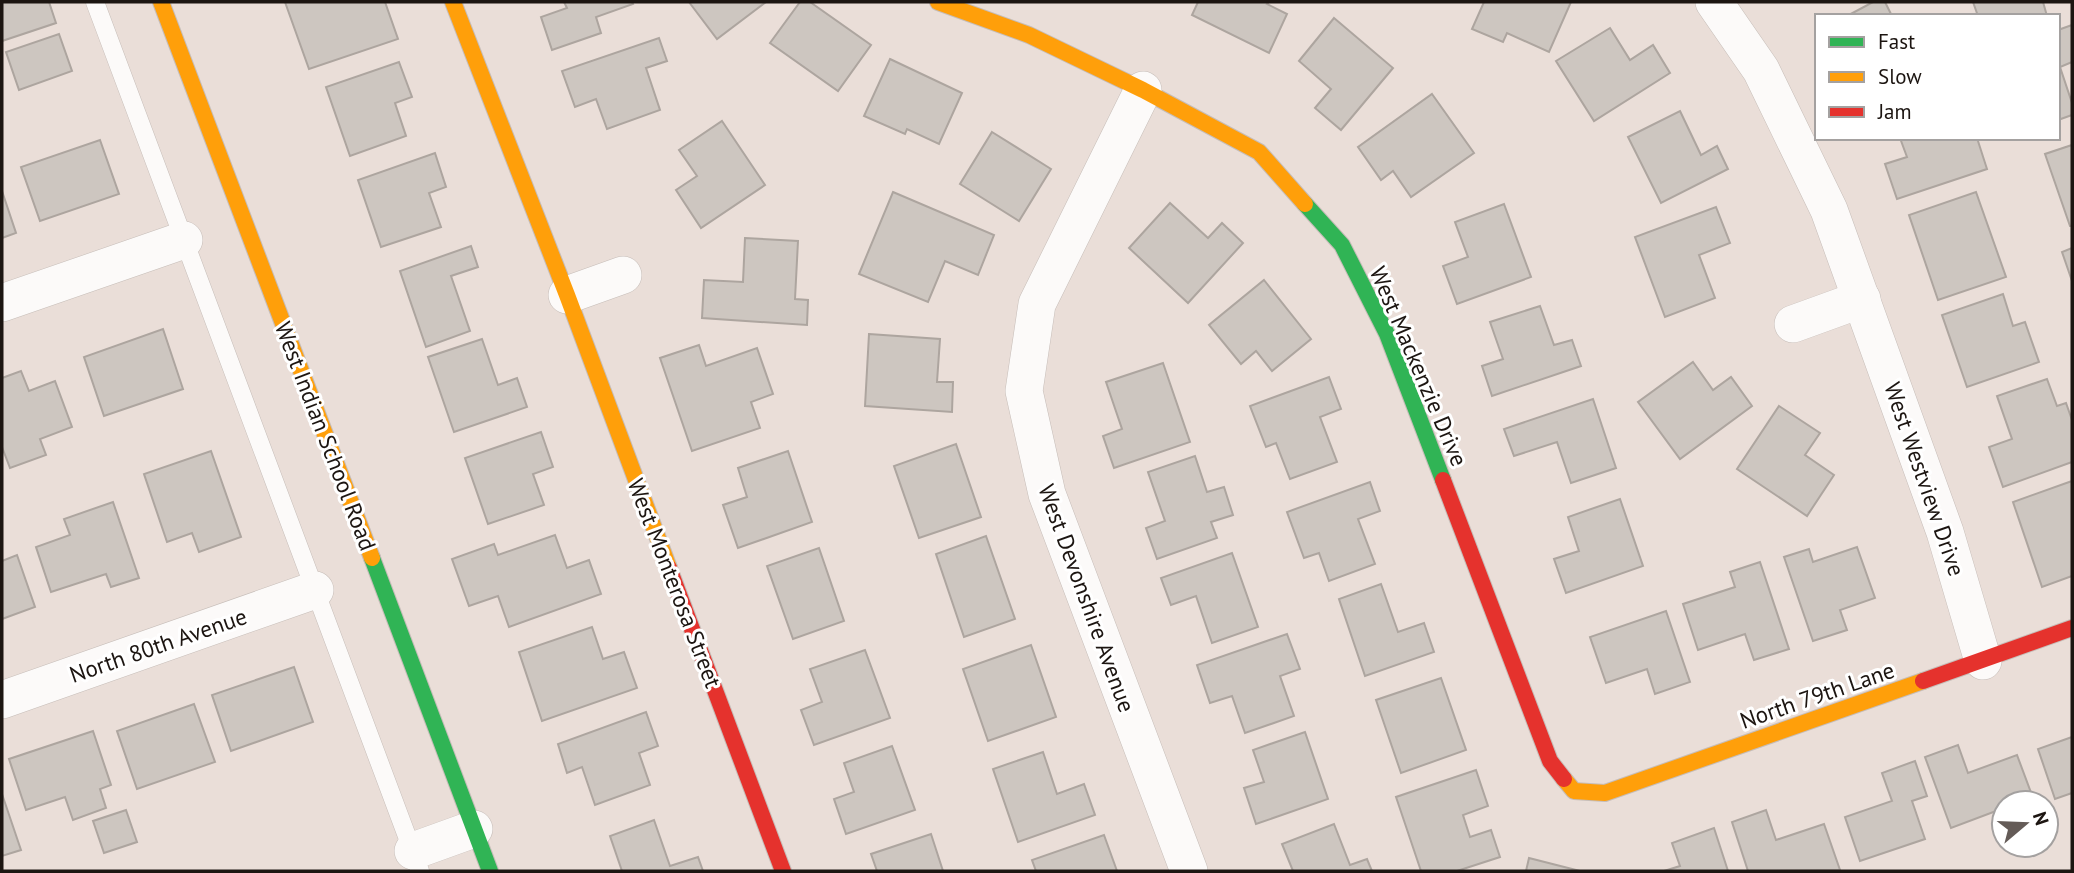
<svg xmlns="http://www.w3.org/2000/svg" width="2074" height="873" font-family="'PT Sans',sans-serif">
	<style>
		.building { fill: #cdc6c0; stroke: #ada59f; stroke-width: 2 }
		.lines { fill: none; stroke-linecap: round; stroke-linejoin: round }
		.lane-casing { stroke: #c6bdb8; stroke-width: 19 }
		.street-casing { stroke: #c6bdb8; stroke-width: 38 }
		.fast-casing { stroke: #c6bdb8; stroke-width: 18 }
		.slow-casing { stroke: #c6bdb8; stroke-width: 18 }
		.jam-casing { stroke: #c6bdb8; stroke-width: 18 }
		.lane { stroke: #fcfaf9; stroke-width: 18 }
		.street { stroke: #fcfaf9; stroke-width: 37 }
		.fast { stroke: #30b455; stroke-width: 16 }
		.slow { stroke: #ff9f0a; stroke-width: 16 }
		.jam { stroke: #e5322d; stroke-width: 16 }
		.labels { text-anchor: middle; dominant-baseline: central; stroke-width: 6; stroke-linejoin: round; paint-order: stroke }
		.street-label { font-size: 23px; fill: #1c1511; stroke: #fff }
	</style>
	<rect width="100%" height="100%" fill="#eaded8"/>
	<g class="building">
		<polygon points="2,2 49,2 56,23 2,41"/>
		<polygon points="285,2 385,2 398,39 309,69"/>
		<polygon points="564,2 632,2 633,4 596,17 601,33 552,50 541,17 567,8"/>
		<polygon points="689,2 766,2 717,39"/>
		<polygon points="800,2 810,2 871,45 838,91 770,43"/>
		<polygon points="1198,2 1269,2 1267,4 1287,14 1269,53 1192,15"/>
		<polygon points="1484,2 1571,2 1549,52 1507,33 1503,42 1472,29"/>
		<polygon points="1873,2 1885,2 1892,16 1847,16"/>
		<polygon points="1973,2 2043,2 2047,16 1978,16"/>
		<polygon points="1334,18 1393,68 1341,130 1315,108 1331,89 1299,61"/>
		<polygon points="2072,25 2072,62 2060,67 2072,103 2072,115 2058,120 2058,30"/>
		<polygon points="1610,28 1630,60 1653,45 1670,73 1594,121 1556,61"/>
		<polygon points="59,34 72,71 19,90 6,52"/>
		<polygon points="659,38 667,61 646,68 660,110 607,129 596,99 575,107 562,71"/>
		<polygon points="890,59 962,93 939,144 907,129 905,134 864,116"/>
		<polygon points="399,62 412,97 395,103 406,136 350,156 326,87"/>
		<polygon points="1432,94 1474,153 1411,197 1393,171 1381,180 1358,147"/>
		<polygon points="1680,111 1701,155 1717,146 1728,169 1661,203 1628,137"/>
		<polygon points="722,121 765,185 701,228 676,190 697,176 679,150"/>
		<polygon points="992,132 1051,169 1019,221 960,184"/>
		<polygon points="1900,138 1977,138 1987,169 1897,199 1885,164 1907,157"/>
		<polygon points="100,140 119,194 40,221 21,167"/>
		<polygon points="2072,145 2072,226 2070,226 2045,154"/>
		<polygon points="435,153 446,187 429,193 441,227 381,247 358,180"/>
		<polygon points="2,191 16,233 2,238"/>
		<polygon points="893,192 994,235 978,275 945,261 928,302 859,274"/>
		<polygon points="1976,192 2006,277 1938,300 1909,215"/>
		<polygon points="1170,203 1208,238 1222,223 1243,243 1188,303 1129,248"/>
		<polygon points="1504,204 1531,277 1457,304 1443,266 1468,257 1455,222"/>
		<polygon points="1716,207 1730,243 1699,255 1715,298 1665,317 1635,237"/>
		<polygon points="745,238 798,241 795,299 808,300 807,325 702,318 704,280 743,282"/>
		<polygon points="471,246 478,267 451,276 470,331 426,347 400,271"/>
		<polygon points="2072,248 2072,281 2062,252"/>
		<polygon points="1264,280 1311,339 1272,371 1256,351 1241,364 1209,325"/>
		<polygon points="2003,294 2013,326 2025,322 2039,362 1967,387 1942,315"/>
		<polygon points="1540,306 1554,345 1572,340 1581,366 1492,396 1482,366 1503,359 1490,322"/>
		<polygon points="163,329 183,389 104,416 84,357"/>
		<polygon points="869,334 940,339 937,382 953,382 952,412 865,406"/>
		<polygon points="482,339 498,385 517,378 527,407 454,432 428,357"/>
		<polygon points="699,345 706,366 757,348 773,394 751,402 760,428 692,451 660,358"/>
		<polygon points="1693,362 1713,390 1731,377 1752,406 1680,459 1638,402"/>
		<polygon points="1163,363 1190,442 1114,468 1103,436 1122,429 1106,382"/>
		<polygon points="21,371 29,391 55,381 72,427 40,439 46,455 10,468 2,447 2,378"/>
		<polygon points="1329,377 1341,409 1320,417 1337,462 1290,479 1276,443 1266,447 1250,406"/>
		<polygon points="2047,379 2057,406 2066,403 2072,420 2072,462 2003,487 1989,447 2012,439 1997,396"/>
		<polygon points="1593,399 1616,468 1571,483 1557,442 1514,456 1504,429"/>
		<polygon points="1779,406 1820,433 1805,455 1834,475 1807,516 1737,469"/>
		<polygon points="541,432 553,467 533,474 544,505 488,524 465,458"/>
		<polygon points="956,444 981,517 919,538 894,466"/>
		<polygon points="211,451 241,537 199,552 192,533 167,542 144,474"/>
		<polygon points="788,451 812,522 738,548 723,505 747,497 738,468"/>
		<polygon points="1195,456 1207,492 1224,487 1233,515 1211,522 1217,538 1157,559 1146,528 1165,521 1148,472"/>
		<polygon points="2072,481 2072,576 2042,587 2013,502"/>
		<polygon points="1370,482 1380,511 1358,519 1375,564 1329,581 1319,553 1304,558 1287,512"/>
		<polygon points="1620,499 1643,566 1566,593 1554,559 1579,551 1568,517"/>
		<polygon points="113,502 139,578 111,587 106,574 51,592 36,547 70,535 64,519"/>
		<polygon points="555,535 567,568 589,560 601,594 509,627 498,596 469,606 452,559 494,544 498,555"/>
		<polygon points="986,536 1015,619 964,637 936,554"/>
		<polygon points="1857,547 1875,598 1840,610 1847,630 1813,641 1784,557 1809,549 1813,562"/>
		<polygon points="819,548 844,621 793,639 767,566"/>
		<polygon points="1232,553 1258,627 1212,643 1196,596 1171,605 1161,578"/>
		<polygon points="17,555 35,607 2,619 2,561"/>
		<polygon points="1760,562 1789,649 1754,660 1745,634 1698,650 1683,604 1735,587 1730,572"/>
		<polygon points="1381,584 1398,632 1424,623 1434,652 1365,676 1339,599"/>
		<polygon points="1666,611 1690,682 1655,694 1647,669 1606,683 1590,637"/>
		<polygon points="592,627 603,659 624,652 637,688 542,721 519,652"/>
		<polygon points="1287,634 1300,669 1280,676 1294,716 1245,733 1232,696 1210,703 1197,665"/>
		<polygon points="1031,645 1056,717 988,741 963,669"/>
		<polygon points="865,650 890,718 814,745 801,710 822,702 810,669"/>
		<polygon points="294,667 313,722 231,751 212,695"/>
		<polygon points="1441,678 1466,750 1401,773 1376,700"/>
		<polygon points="194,704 215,762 137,789 117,731"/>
		<polygon points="646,712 658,746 639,753 650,785 595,805 582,767 567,773 558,744"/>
		<polygon points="93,731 111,785 100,789 106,808 73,820 65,797 26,810 9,759"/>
		<polygon points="1305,732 1328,799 1256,824 1244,788 1264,782 1253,750"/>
		<polygon points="2072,737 2072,793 2055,799 2038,749"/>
		<polygon points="1958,745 1968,773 2017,755 2033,798 2019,803 2004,803 2004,808 1951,828 1925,757"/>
		<polygon points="892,746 915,810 846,834 834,799 854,792 844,763"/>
		<polygon points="1043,752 1057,794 1084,784 1095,815 1018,842 993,769"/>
		<polygon points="1915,761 1927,796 1912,801 1925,839 1860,861 1845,817 1892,801 1882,773"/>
		<polygon points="1476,770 1488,806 1463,815 1470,837 1491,830 1500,857 1457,871 1421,871 1396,797"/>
		<polygon points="2,794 21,850 2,856"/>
		<polygon points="126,810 137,842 104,853 93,821"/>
		<polygon points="1766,810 1776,840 1824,824 1840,870 1748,871 1732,822"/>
		<polygon points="654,820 670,866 698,857 703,871 622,871 610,836"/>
		<polygon points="1334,824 1350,865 1367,859 1372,871 1293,871 1282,844"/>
		<polygon points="1714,828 1728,871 1664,871 1680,866 1672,843"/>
		<polygon points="931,834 943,871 877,871 871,854"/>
		<polygon points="1104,835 1117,871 1036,871 1032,860"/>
		<polygon points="1529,858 1580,871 1526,871"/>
	</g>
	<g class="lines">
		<g class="lane-casing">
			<polyline id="lane" points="95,2 420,871"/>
		</g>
		<g class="street-casing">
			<g id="street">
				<polyline points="1714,2 1761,70 1829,210 1945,532 1983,661"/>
				<polyline points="1143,90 1037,304 1024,391 1047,494 1189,871"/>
				<polyline points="567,295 623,275"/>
				<polyline points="2,303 184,240"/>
				<polyline points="1793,324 1862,299"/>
				<polyline points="2,700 315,590"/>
				<polyline points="413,851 474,829"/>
			</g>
		</g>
		<g class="fast-casing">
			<g id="fast">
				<polyline points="1305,204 1342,245 1387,334 1443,480"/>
				<polyline points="372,558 490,871"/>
			</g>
		</g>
		<g class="slow-casing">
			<g id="slow">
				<polyline points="161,2 372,558"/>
				<polyline points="453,2 567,295 669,568"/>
				<polyline points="938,2 1029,35 1143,90 1259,152 1305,204"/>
				<polyline points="1564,779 1574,791 1605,793 1923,681"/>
			</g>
		</g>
		<g class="jam-casing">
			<g id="jam">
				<polyline points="1443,480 1550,761 1564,779"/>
				<polyline points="669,568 783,871"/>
				<polyline points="1923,681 2072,628"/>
			</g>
		</g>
		<use href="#lane" class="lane"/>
		<use href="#street" class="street"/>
		<use href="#fast" class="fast"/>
		<use href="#slow" class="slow"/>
		<use href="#jam" class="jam"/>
	</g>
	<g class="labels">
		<g class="street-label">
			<text transform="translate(1419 366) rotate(67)">West Mackenzie Drive</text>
			<text transform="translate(326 436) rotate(69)">West Indian School Road</text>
			<text transform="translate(1925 479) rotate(71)">West Westview Drive</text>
			<text transform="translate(675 583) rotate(69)">West Monterosa Street</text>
			<text transform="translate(1087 598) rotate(70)">West Devonshire Avenue</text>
			<text transform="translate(158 645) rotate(-19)">North 80th Avenue</text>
			<text transform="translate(1817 695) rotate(-19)">North 79th Lane</text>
		</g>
	</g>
	<rect width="2074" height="873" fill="none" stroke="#1c1511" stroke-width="7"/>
	<rect x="1815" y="14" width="245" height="126" fill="#ffffff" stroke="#a4a1a0" stroke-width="2"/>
	<rect x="1829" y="37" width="35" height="10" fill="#30b455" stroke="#a4a1a0" stroke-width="2"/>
	<text x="1878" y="49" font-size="21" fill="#1c1511">Fast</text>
	<rect x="1829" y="72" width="35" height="10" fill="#ff9f0a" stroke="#a4a1a0" stroke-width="2"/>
	<text x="1878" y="84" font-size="21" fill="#1c1511">Slow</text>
	<rect x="1829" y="107" width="35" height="10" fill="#e5322d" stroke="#a4a1a0" stroke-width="2"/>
	<text x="1878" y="119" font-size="21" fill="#1c1511">Jam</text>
	<g transform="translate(2025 824) rotate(71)"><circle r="33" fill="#ffffff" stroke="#a4a1a0" stroke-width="2"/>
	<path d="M0-5L12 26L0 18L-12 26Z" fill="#645b57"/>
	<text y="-10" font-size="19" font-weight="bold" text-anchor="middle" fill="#1c1511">N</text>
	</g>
</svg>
